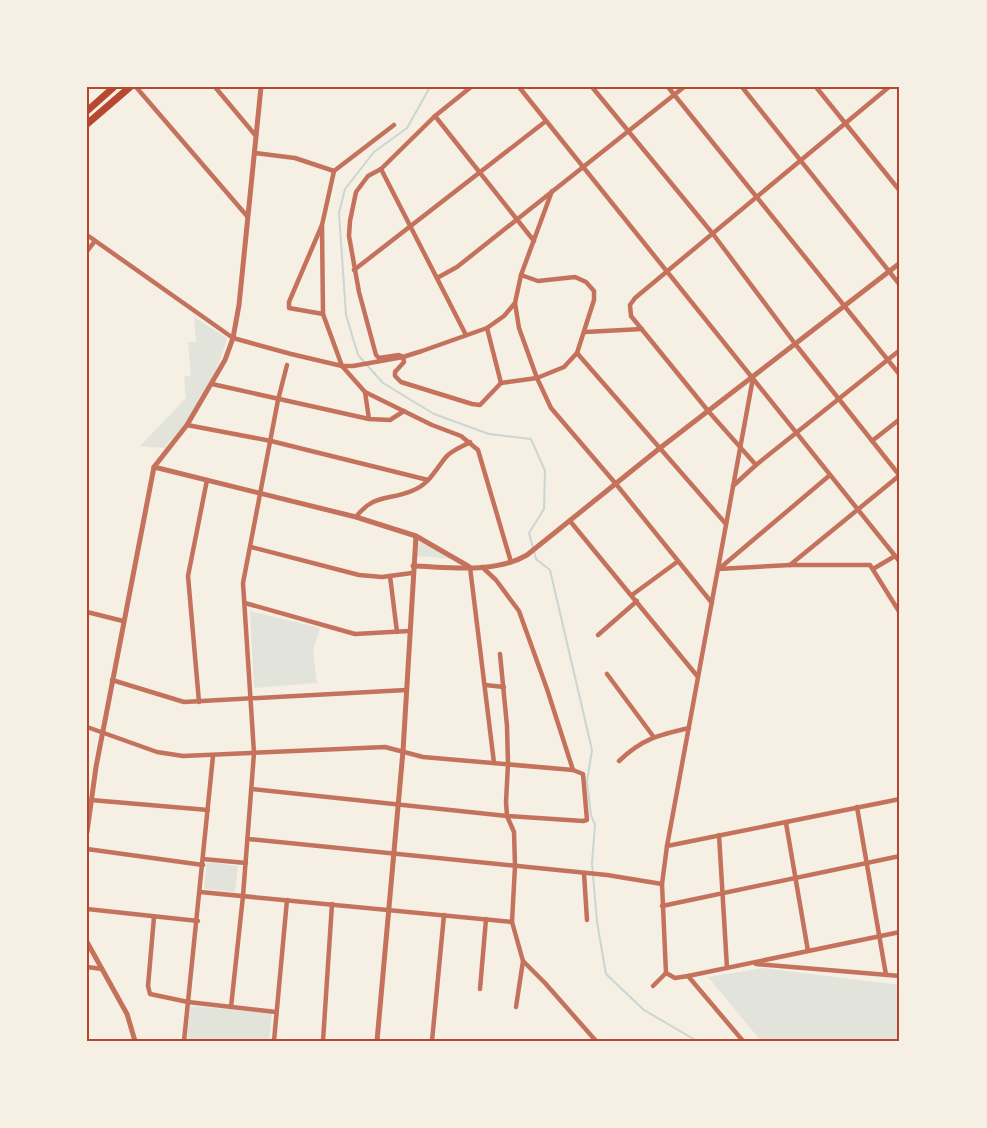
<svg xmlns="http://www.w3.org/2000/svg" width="987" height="1128" font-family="Raleway,sans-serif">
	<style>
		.green { fill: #e2e4dc }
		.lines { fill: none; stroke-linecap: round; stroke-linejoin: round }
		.stream { stroke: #c9d6d2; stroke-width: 2 }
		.minor { stroke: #c5725c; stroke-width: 4.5 }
		.tertiary { stroke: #c5725c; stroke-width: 5 }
		.primary { stroke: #b5482f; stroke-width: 7 }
		.neatline { fill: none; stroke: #b5482f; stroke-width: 2 }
	</style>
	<rect width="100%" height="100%" fill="#f6efe4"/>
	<g class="green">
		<path d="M194 317 227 338C219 366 204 400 186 423 179 432 171 439 164 448L140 446 186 398 184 376H191L188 342H196Z"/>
		<polygon points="418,541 453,559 417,556"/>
		<polygon points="250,611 320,628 313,651 317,683 254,688"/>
		<polygon points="207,862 238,866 235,892 204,889"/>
		<polygon points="763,968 900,985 900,1041 761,1041 708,977"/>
		<polygon points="190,1006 272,1013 269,1041 187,1041"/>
	</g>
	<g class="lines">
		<polyline class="stream" points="430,87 407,128 374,152 345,189 339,213 346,315 358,355 383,383 434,414 489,434 531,439 545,471 544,509 529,533 536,559 550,570 592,750 587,781 591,815 595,825 592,863 597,922 606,974 644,1010 697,1041"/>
		<g class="minor">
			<polyline points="136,87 247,216"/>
			<polyline points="215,87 256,136"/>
			<polyline points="471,87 435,116 381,169 368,176 356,192 350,221 349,236 359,292 376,355 379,358 399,355 403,357 404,362 395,372 395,376 401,382 472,404 480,405 501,383"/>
			<polyline points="519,87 900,562"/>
			<polyline points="592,87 713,234 796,345 900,476"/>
			<polyline points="668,87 900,375"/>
			<polyline points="742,87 900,285"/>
			<polyline points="816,87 900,191"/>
			<polyline points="435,116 534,241"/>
			<polyline points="255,153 295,158 334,171"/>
			<polyline points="381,169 466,335"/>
			<polyline points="322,225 323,314 342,366 365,392 432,425 461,436 478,450 511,562"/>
			<polyline points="87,235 233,338 291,354 342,366 353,366 403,357 422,351 487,328 504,316 515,303 521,275 552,191"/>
			<polyline points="87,251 95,241"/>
			<polyline points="354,270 546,121"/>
			<polyline points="437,278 457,267 684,87"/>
			<polyline points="515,303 519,328 537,378 551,408 616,484 712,603"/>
			<polyline points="323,314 289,308 289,302 322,225 334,171 394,125"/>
			<polyline points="487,328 501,383"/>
			<polyline points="585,332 642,329"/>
			<polyline points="577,353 726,524"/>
			<polyline points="753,378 667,846 662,884 666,973 675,978 688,976 900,932"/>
			<polyline points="501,383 537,378 564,367 577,353 594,300 594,291 586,282 575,277 538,281 521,275"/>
			<polyline points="212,384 369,419 390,420 404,411"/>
			<polyline points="365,392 369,419"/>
			<polyline points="187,425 271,441 428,480"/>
			<polyline points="872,441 900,419"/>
			<polyline points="756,465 709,412 631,316 630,305 635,298 889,87"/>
			<polyline points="733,486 756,465 900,350"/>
			<path d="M356 517C374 493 390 501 414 490 429 484 436 469 446 457 452 450 462 447 470 442"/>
			<polyline points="570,521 698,677"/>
			<polyline points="251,547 359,575 382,577 412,573"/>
			<polyline points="790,565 900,475"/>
			<polyline points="470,567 494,763"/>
			<polyline points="482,567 496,580 519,611 547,689 573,770"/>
			<polyline points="720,568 830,475"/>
			<polyline points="718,569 790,565 870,565 900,613"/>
			<polyline points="873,569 895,556"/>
			<polyline points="390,576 397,632"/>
			<polyline points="632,595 677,562"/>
			<polyline points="245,603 355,634 409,631"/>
			<polyline points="87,612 123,621"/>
			<polyline points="598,635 637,601"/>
			<polyline points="500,654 507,726 508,764 506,802 507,816 514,832 515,866 512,922 523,961 545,983 596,1041"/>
			<polyline points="607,674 653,736"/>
			<polyline points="112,680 184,702 406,690"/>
			<polyline points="485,685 504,687"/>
			<polyline points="199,702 188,576 207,480"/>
			<polyline points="87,727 157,752 183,756 385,747 423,757 573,770 583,774 587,820 583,821 507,816 252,789"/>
			<path d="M619 761C642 739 658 735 689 728"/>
			<polyline points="91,800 208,810"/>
			<polyline points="857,807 886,975"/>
			<polyline points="786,823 808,951"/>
			<polyline points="719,835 727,968"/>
			<polyline points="248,839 607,875 662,884"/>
			<polyline points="667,846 900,799"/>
			<polyline points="87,849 203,865"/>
			<polyline points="203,859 246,863"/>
			<polyline points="584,873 587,920"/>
			<polyline points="200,892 512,922"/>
			<polyline points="662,906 900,856"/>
			<polyline points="87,909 198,921"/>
			<polyline points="154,917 148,986 150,994 188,1002 276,1012"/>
			<polyline points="756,964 900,976"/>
			<polyline points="87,967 102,969"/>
			<polyline points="688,976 743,1041"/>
			<polyline points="653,986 666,973"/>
			<polyline points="480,989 486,919"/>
			<polyline points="231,1007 243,896 254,753 243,583 278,400 287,365"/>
			<polyline points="516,1007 523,961"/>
			<polyline points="184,1041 213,756"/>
			<polyline points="274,1041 287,900"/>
			<polyline points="323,1041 332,904"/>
			<polyline points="432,1041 444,915"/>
		</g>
		<g class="tertiary">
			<polyline points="154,467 356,517 416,536 468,566"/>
			<path d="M413 566C449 567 495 574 527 555L660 448 900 263"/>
			<polyline points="87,832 96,767 154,467 187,425 225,360 233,338 239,305 261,87"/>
			<polyline points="87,942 127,1014 135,1041"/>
			<polyline points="377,1041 403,751 416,536"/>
		</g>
		<g class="primary">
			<polyline points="87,111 114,87"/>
			<polyline points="87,124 130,87"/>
		</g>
	</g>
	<rect width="987" height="1128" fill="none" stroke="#f6efe4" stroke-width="177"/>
	<rect x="88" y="88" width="810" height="952" class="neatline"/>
</svg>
